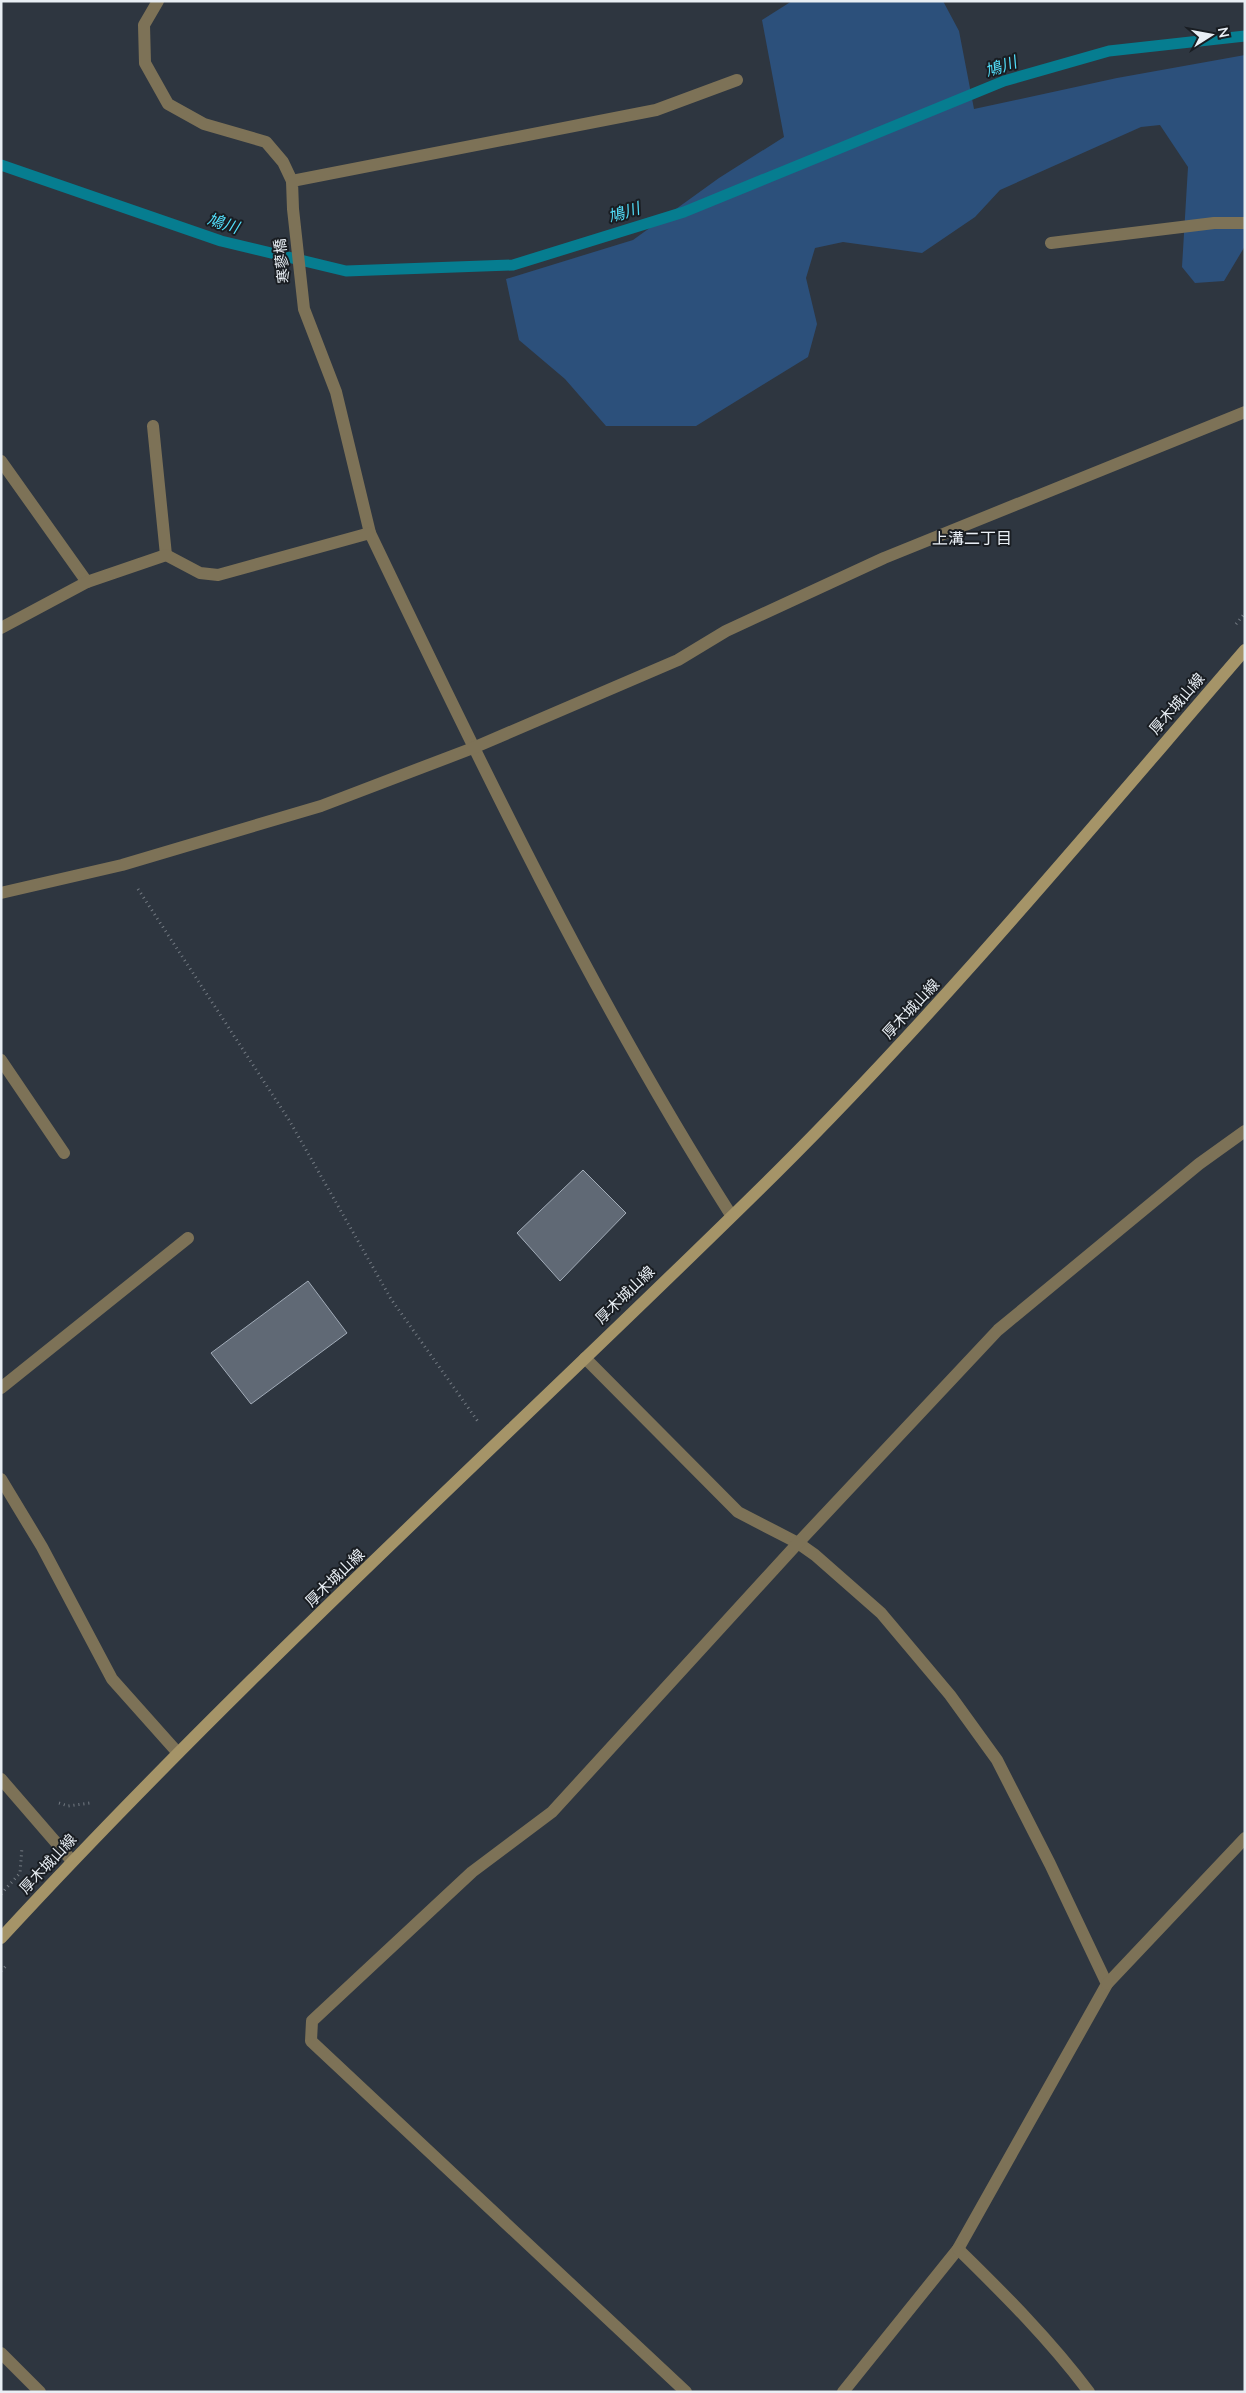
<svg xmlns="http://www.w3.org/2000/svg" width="1246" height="2393" font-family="'Nunito Sans','Noto Sans JP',sans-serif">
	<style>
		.green { fill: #2c507b }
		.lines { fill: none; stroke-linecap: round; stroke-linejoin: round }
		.stream { stroke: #067d90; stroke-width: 11 }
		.building { fill: #606975; stroke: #a2acb8 }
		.path { stroke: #737a82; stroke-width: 3; stroke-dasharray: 1 4; stroke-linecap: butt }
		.lane { stroke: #7d7257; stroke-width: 12 }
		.street { stroke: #7d7257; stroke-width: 12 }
		.secondary { stroke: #a59468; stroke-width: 12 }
		.labels { text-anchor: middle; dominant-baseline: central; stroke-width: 4; stroke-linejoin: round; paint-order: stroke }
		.street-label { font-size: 15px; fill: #e8eef4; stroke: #191d22 }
		.water-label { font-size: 16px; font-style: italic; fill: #52defa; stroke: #191d22 }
		.neighbourhood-label { font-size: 16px; fill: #e8eef4; stroke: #191d22 }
	</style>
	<rect width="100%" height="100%" fill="#2e3640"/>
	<polygon class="green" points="792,1 943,1 959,31 974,109 1117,78 1245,55 1245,246 1224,281 1195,283 1182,267 1188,167 1160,125 1141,127 1000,190 975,217 922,253 843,242 815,248 806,278 817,324 808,357 696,426 606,426 565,379 519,340 506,279 633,240 719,178 784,137 762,20"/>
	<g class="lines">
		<polyline class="stream" points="1,165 221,241 346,271 513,265 684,212 1004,81 1109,51 1245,36"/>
	</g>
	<g class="building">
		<polygon points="583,1170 626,1213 560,1281 517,1233"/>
		<polygon points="308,1281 347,1333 251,1404 211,1353"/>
	</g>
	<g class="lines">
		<g class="path">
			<polyline points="1236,624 1245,613"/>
			<polyline points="138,889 289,1120 391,1299 479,1423"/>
			<polyline points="59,1803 68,1806 90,1803"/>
			<polyline points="1,1894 20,1873 22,1847"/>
			<polyline points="1,1971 7,1965"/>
		</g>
		<g class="lane">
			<polyline points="1051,243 1214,223 1245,223"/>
			<polyline points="153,426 166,555"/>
			<polyline points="1,461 87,582"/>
		</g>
		<g class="street">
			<polyline points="158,1 144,25 145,63 168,104 204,124 266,142 283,162 292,181"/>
			<polyline points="370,533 336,392 304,309 293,209 292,181 656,110 737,80"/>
			<path d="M1 628 87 582 166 555 200 573 218 575 370 533C481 765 593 998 731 1215"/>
			<polyline points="1,893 122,865 321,806 473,748 678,660 726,631 884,558 1245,412"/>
			<polyline points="1,1060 64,1153"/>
			<polyline points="585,1358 738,1512 798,1543 815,1555 881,1613 950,1695 997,1760 1050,1864 1107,1984 958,2249 843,2392"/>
			<polyline points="1,1388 188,1238"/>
			<polyline points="1,1479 42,1547 112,1679 178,1753"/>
			<polyline points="1,1779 72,1861"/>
			<polyline points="1107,1984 1245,1838"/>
			<path d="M958 2249C1005 2295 1050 2340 1089 2392"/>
			<polyline points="1,2353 40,2392"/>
			<polyline points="686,2392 311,2041 312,2021 472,1872 552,1812 798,1543 998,1330 1199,1164 1245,1131"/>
		</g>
		<path class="secondary" d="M1 1938C247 1671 518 1428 776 1173 942 1008 1092 827 1245 650"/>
	</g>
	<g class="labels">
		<g class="street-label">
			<text transform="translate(282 261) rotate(-96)">寒蓼橋</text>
			<text transform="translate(1177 704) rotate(-49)">厚木城山線</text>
			<text transform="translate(911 1009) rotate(-47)">厚木城山線</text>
			<text transform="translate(625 1295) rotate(-44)">厚木城山線</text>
			<text transform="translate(335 1578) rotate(-44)">厚木城山線</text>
			<text transform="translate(48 1864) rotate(-47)">厚木城山線</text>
		</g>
		<g class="water-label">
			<text transform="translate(1001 67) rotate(-19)">鳩川</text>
			<text transform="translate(624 213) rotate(-17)">鳩川</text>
			<text transform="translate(223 224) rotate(17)">鳩川</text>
		</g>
		<g class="neighbourhood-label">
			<text x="972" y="539">上溝二丁目</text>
		</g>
	</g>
	<rect width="1246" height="2393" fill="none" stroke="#e8eef4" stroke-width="5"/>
	<g transform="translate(1211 35) rotate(79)" stroke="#191d22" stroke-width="4" paint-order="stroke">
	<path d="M0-4L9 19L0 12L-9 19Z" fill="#e8eef4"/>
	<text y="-8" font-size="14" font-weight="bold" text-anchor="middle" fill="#e8eef4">N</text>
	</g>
</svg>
